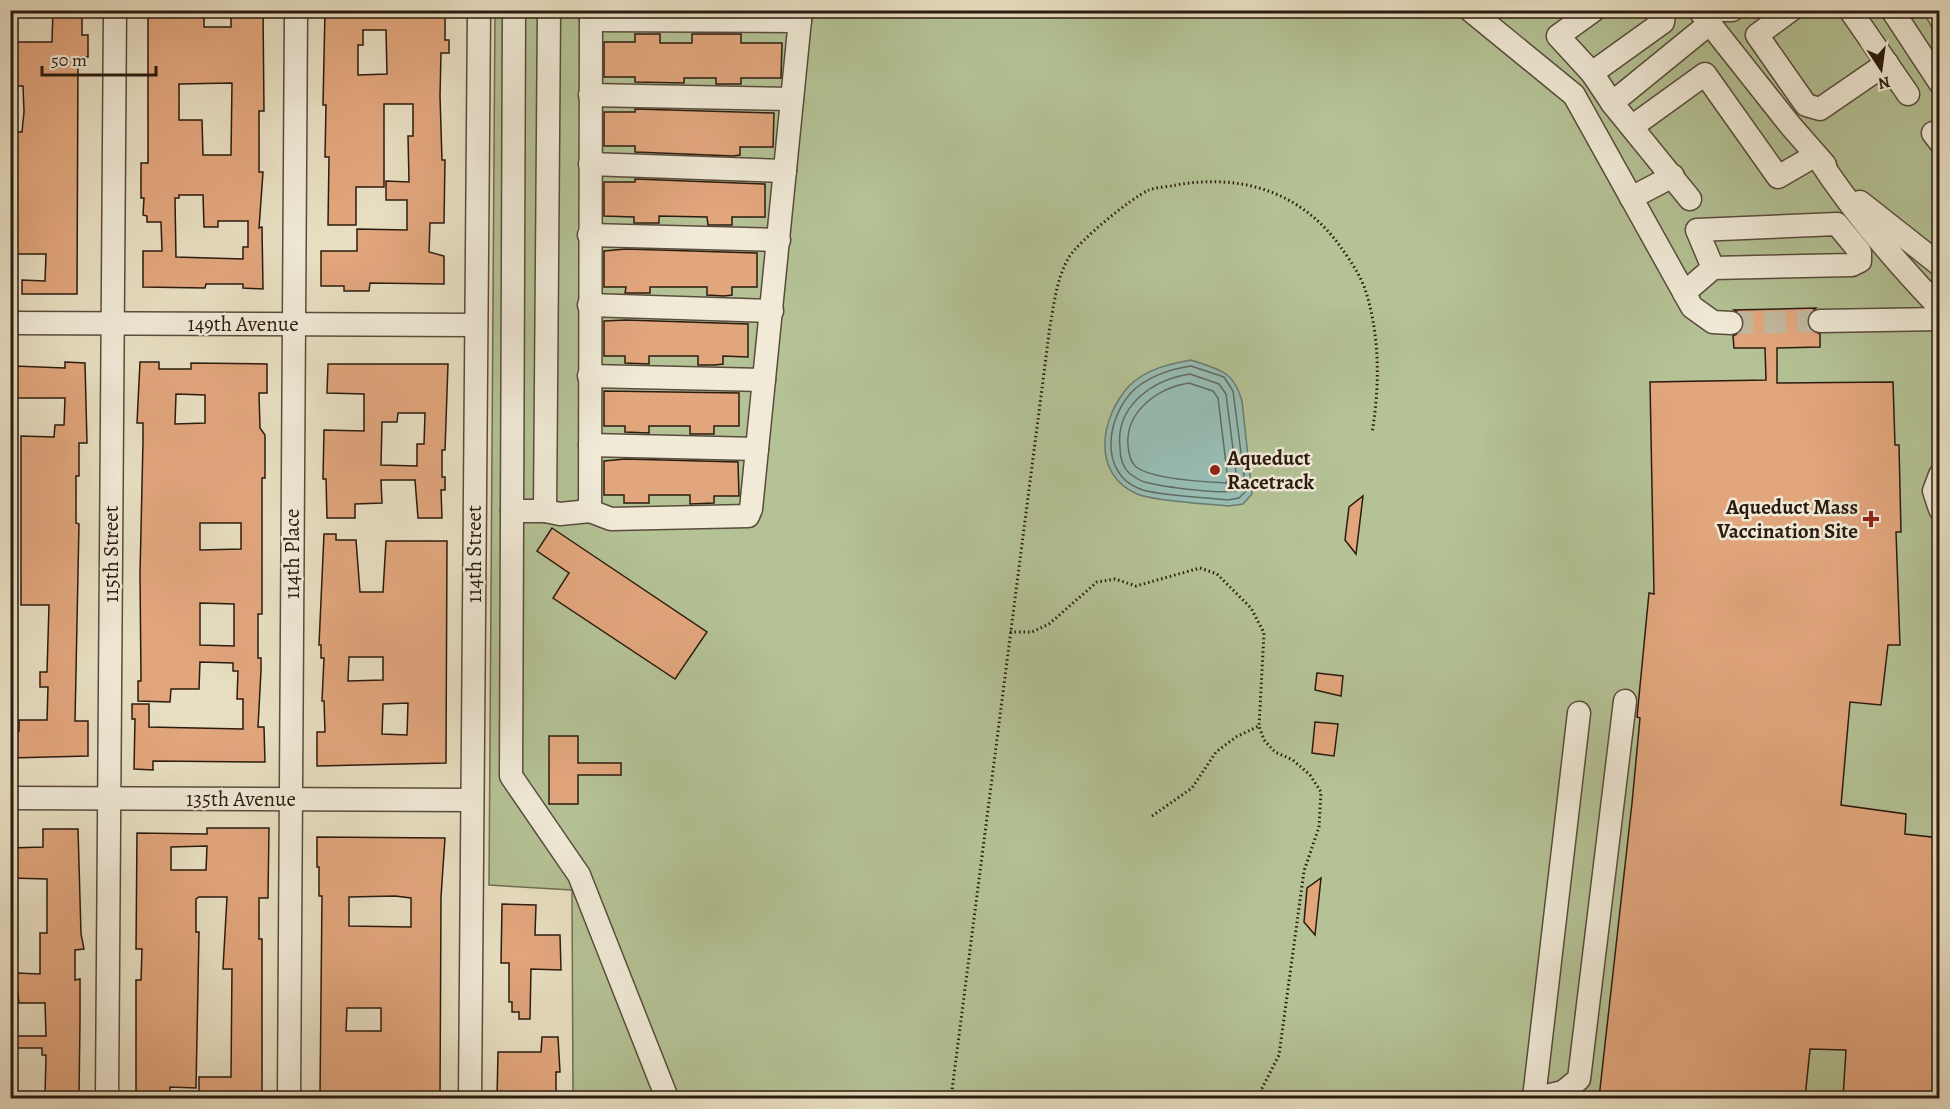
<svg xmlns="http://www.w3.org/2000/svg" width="1950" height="1109" font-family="Alegreya,serif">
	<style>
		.green { fill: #b4c295; stroke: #706e52; stroke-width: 1.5 }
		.water { fill: #97bdb4; stroke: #6c7c72; stroke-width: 1.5 }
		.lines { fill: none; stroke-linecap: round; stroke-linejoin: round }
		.shore { stroke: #616c62; stroke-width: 1.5 }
		.building { fill: #e2a67d; stroke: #2b1b0f; stroke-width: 1.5; fill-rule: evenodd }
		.minor-tunnel { stroke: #c2b89e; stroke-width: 22; stroke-dasharray: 22 11; stroke-linecap: butt }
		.minor-casing { stroke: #5a4c3c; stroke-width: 25 }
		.path { stroke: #2b1b0f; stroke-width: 3; stroke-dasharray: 1.5 3; stroke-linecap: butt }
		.minor { stroke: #f0ead7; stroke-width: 22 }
		.poi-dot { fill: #8f2418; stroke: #f0ead7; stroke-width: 2 }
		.labels { text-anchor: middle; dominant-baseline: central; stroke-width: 5; stroke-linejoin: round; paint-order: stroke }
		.street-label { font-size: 21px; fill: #2b1b0f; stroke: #f0ead7 }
		.poi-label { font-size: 21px; font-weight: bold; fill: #2b1b0f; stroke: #f0ead7; text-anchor: start }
	</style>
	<rect width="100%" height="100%" fill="#e8dfc2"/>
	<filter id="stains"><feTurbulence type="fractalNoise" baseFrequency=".00333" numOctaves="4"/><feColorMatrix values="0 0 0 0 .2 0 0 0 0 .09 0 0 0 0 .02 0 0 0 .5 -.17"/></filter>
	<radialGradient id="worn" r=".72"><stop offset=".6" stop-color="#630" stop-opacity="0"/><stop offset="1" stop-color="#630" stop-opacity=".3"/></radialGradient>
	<polygon class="green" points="1922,10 1939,39 1939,1098 573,1098 572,890 489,885 495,11"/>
	<path class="water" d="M1191 360C1220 370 1233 370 1242 401L1252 494 1243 504 1228 506C1208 504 1153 501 1137 494 1091 474 1100 418 1129 386 1146 369 1169 364 1191 360Z"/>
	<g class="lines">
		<g class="shore">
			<path d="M1191 366 1224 377 1233 391 1246 491 1239 498 1228 500C1207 497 1158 496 1140 489 1097 473 1107 413 1136 388 1152 375 1171 369 1191 366Z"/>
			<path d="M1190 374 1219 384 1226 394 1238 488 1236 491C1218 494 1163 487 1145 482 1140 481 1133 476 1129 473 1123 467 1120 457 1120 448 1115 406 1152 380 1190 374Z"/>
			<path d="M1189 383 1213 391 1218 398 1228 480 1226 483C1206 482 1151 479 1136 467 1130 461 1129 454 1128 446 1125 411 1158 388 1189 383Z"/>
		</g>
	</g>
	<g class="building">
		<polygon points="53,10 79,10 79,13 82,13 82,35 88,35 88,57 78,57 77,294 22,294 22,280 45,281 46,254 10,254 10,132 22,132 24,112 23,86 10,86 10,42 52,42"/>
		<path d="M148 10H204V27H231V10H263L264 111H259V172H263L259 228 262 227 263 289 243 288V284H206L205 288 143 287V251H162L161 222H147V216L143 215 144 198H141V163H148ZM232 83 231 155H203L202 120H179V84ZM179 195H203L204 227H218V221H248V247H243V259L176 257 175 198H179Z"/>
		<path d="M325 10 445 12V40H449V53H441L440 96 442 160H445L444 223H430L429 252 444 256V284L370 283 369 291H344V286H321V251H357V229L407 230V200H386V181L409 182 408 136H413V104H384V187H356V225H328L329 157H325L326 105H323ZM363 30H386L387 74 358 75V45H363Z"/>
		<polygon points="635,34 660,34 660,43 692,43 692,34 741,34 741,43 782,43 781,78 741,78 741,84 716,84 716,78 684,78 684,83 635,82 635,77 604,77 604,42 635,42"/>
		<polygon points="635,109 774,113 773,147 740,147 740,155 733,156 635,152 635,146 604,146 604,112 635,112"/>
		<polygon points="635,179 765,184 765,217 732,217 732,225 708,225 707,217 659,216 659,223 634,223 634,217 604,216 604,182 635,182"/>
		<polygon points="626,249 757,253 757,287 732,287 732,295 724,296 707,295 707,287 650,287 650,293 625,293 626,287 604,287 604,251"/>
		<polygon points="1816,308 1809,314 1807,322 1809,328 1820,334 1820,347 1777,348 1777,383 1893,382 1895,445 1899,445 1901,532 1896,532 1900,645 1888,645 1881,705 1850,702 1841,805 1906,814 1905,834 1940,838 1940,1098 1843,1098 1846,1050 1810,1049 1805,1098 1599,1098 1632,803 1640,718 1637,717 1649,593 1654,594 1650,382 1766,380 1765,348 1734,348 1733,336 1742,331 1744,323 1743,316 1734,310"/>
		<polygon points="626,320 748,324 748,357 723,356 723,364 715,365 698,365 698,356 649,356 649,364 625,363 625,356 604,356 604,321"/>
		<polygon points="65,362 85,363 87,443 79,443 79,476 76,476 76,523 79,524 75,721 88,721 88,756 10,758 10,730 19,731 19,720 47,720 48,687 40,687 40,672 47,672 49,605 21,605 21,436 54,437 55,425 64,425 65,398 14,398 10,378 14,378 14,366 65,368"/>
		<path d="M140 362H159V369H191V363L267 364V393H259L260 428 265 435V478H262V614H258V658H261V671L258 727H264L265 762 153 761V770L134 769 135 719H132V704H149V727L243 729V699H237L238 671H233V663L200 662 199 689H171L170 702 138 701V681H141L140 574 143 441V423H137ZM176 394 205 395V423L175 424ZM200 523H241V549L200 550ZM200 603 234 604V646L200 645Z"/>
		<path d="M328 364H448L445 450H442V477H445V490H441L442 518H418L415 480H381L382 503 355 504V518H327L326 479H323L324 430 364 431V394L327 393ZM398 413H425L424 444H417V466L381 465 382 422H397Z"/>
		<polygon points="604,391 739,393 739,426 714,426 714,434 690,434 690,426 649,426 649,433 625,432 625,426 604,426"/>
		<polygon points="625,459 738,462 739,496 714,496 714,503 690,504 690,495 649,495 649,503 624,503 624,495 604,495 604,461"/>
		<polygon points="1363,496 1356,554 1345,540 1349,507"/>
		<polygon points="552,528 707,632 675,679 553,598 569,573 537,551"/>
		<path d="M324 534H336V540H356L360 592H383L386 541H447L446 763 317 766V732H325L324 701H322L324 658H321V645H319ZM349 657H383V680L348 681ZM408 703 407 735 382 734 383 704Z"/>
		<polygon points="1317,673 1343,676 1341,696 1315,690"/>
		<polygon points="1315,722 1338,724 1334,756 1312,753"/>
		<polygon points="549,736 578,736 578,763 621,763 621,775 578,775 578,804 549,804"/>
		<path d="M207 828H269L268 898H259V939H262V1098H224V1093L199 1092V1077H231L232 969H223L227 897H199L196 899V932H199L196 1088 170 1087V1096H140L136 1095V980H141L142 949H136L137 833 207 834ZM207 846 206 870H171V847Z"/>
		<polygon points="43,829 78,829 81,934 84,949 75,950 75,980 80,979 80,1021 79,1095 75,1097 45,1097 46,1055 42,1055 42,1048 17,1048 17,1036 46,1036 45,1003 19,1003 17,985 17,973 40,974 40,933 47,933 47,879 10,878 10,848 43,847"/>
		<path d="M317 837 445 838 441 897 440 1098 320 1095 322 896H319V867H317ZM395 896 411 898V927L349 926V897ZM347 1008H381V1031H346Z"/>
		<polygon points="1321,878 1315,935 1304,922 1307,888"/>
		<polygon points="502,904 536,905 535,935 560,935 561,970 531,969 530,1019 519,1019 519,1012 512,1012 512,1002 509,1002 509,963 501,963"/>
		<polygon points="542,1037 558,1037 560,1072 556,1072 556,1098 497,1098 498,1052 541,1052"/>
	</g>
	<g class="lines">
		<polyline class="minor-tunnel" points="1731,323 1820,321"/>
		<g class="minor-casing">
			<g id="minor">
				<polyline points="514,10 511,776 579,875 667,1098"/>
				<polyline points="591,10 590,511 611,519 748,516 751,509 801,10"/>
				<polyline points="1470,10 1574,95 1692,307 1713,322 1731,323"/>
				<polyline points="1594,10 1558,36 1592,73 1612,103 1690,199"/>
				<polyline points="1699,10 1790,125 1825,165"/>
				<polyline points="1723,10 1732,10"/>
				<polyline points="1791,10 1757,35 1806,105 1820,109 1887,63"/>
				<polyline points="1850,10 1908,94"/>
				<polyline points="1892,10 1940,83"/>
				<polyline points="591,20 800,21"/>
				<polyline points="1592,73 1663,22 1665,10"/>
				<polyline points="590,95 792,99"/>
				<polyline points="1612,103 1709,24"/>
				<path d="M1633 126 1705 74 1778 177 1816 155C1852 211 1894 260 1940 308"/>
				<polyline points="1933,133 1940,142"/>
				<polyline points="590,164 785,171"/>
				<polyline points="1631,198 1673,176"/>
				<polyline points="1860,202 1940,265"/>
				<polyline points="589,235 779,240"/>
				<polyline points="1684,293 1713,268 1852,265 1860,261 1860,252 1837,224 1697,230 1713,268"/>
				<polyline points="589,305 772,311"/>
				<polyline points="1820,321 1940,319"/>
				<polyline points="10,323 475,325"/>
				<polyline points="589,376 764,380"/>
				<polyline points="590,445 757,449"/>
				<polyline points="1940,475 1934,491 1940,509"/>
				<polyline points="512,511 545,511 549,10"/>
				<polyline points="545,511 560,514 590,511"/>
				<polyline points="10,798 472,800"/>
				<polyline points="107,1098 115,10"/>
				<polyline points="289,1098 296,10"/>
				<polyline points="470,1098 479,10"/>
				<polyline points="1534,1098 1579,713"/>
				<polyline points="1538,1098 1563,1092 1579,1079 1625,701"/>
			</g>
		</g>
		<g class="path">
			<polyline points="1010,632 1032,632 1049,624 1097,582 1115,579 1136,586 1200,568 1217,574 1251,608 1264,633 1259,726"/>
			<polyline points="1152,816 1192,788 1216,752 1236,737 1259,726 1264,740 1275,752 1293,760 1310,775 1321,792 1319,827 1304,871 1279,1055 1257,1098"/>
			<path d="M951 1098 1050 326C1054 304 1057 277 1069 257 1080 240 1131 198 1149 190 1157 187 1168 187 1176 185 1239 174 1297 190 1337 242 1347 256 1359 272 1365 289 1380 335 1380 385 1372 433"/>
		</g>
		<use href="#minor" class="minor"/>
	</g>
	<g class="poi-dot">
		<circle cx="1215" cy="470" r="6"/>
		<path d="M1868 510h6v6h6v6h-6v6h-6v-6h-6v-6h6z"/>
	</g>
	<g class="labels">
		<g class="street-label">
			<text x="243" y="324">149th Avenue</text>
			<text transform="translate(111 554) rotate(-90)">115th Street</text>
			<text transform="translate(292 554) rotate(-90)">114th Place</text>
			<text transform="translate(474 554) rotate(-90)">114th Street</text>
			<text x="241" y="799">135th Avenue</text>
		</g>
		<g class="poi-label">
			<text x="1227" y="458">Aqueduct<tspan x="1227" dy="24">Racetrack</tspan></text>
			<text x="1858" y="507" text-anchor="end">Aqueduct Mass<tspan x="1858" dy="24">Vaccination Site</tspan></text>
		</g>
	</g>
	<rect width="1950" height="1109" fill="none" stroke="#e8dfc2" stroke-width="36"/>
	<rect x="12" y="12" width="1926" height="1085" fill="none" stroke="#2b1b0f" stroke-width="3"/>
	<rect x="18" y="18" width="1914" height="1073" fill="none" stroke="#2b1b0f" stroke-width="1.5"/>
	<g transform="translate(1881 69) rotate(167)" stroke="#f0ead7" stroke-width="4.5" paint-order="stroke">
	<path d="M0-4.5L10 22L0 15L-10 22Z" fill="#2b1b0f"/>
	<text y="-9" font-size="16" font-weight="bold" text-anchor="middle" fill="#2b1b0f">N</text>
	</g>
	<path d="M42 66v9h114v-9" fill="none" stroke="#2b1b0f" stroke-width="3"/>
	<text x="51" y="66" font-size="18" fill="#2b1b0f" stroke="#f0ead7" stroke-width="4.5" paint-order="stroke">50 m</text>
	<rect width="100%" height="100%" filter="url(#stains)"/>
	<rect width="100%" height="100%" fill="url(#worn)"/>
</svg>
